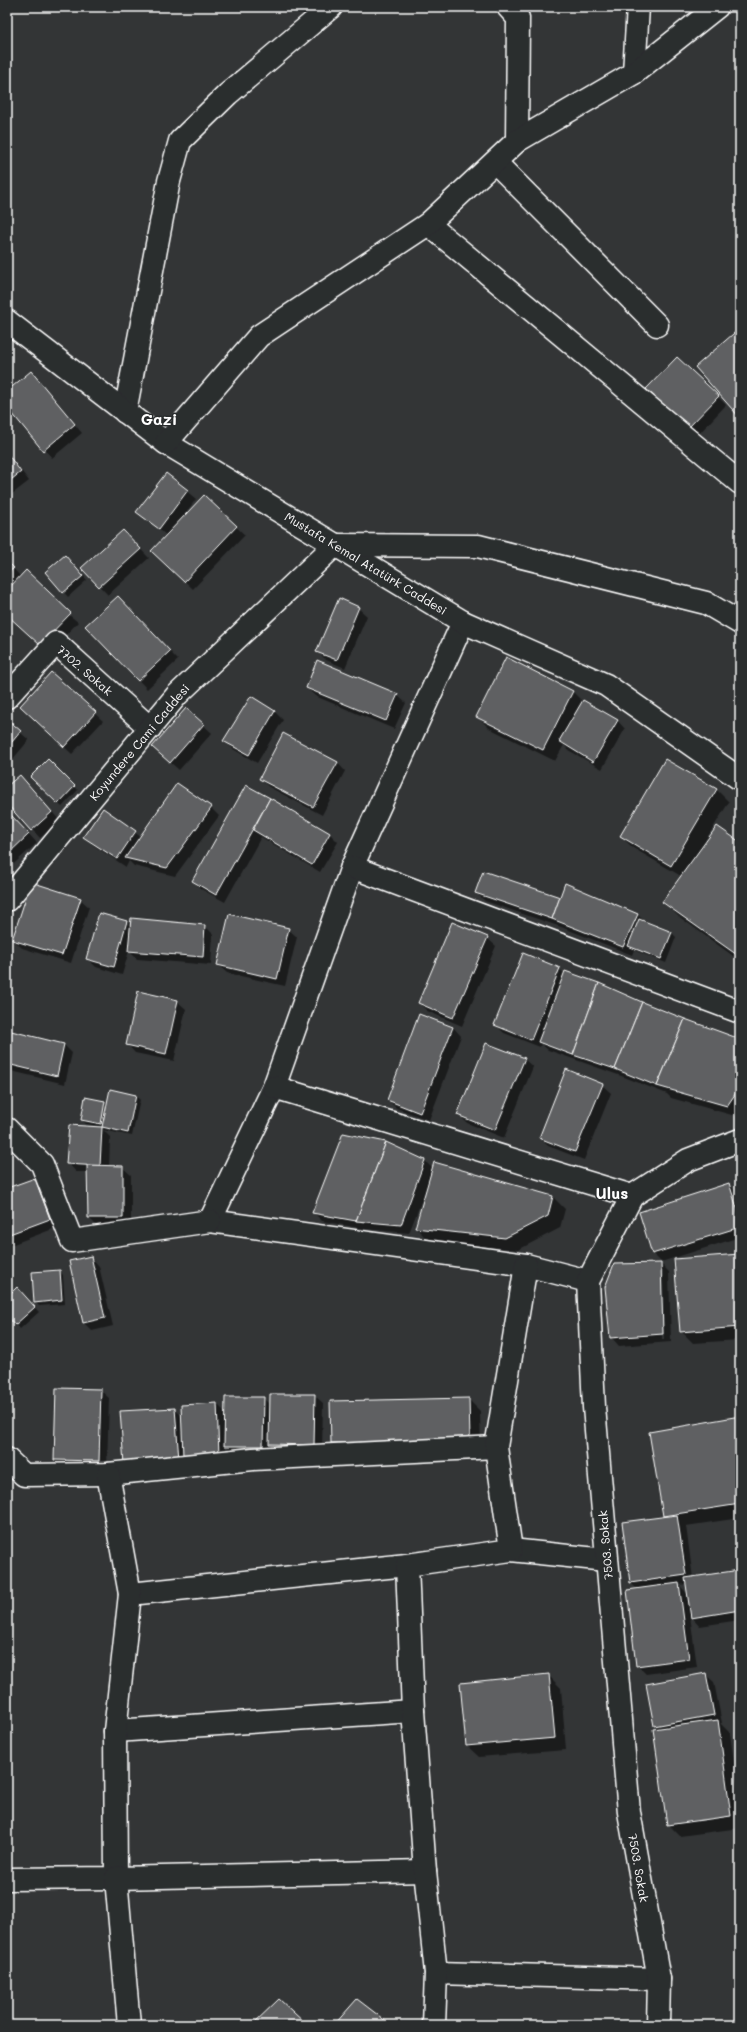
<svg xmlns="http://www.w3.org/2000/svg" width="747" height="2032" font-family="Mali,sans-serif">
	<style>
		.shadow { fill: #0007; fill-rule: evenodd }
		.building { fill: #5f6162; stroke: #fff }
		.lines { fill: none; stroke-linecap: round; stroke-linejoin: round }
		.street-casing { stroke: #fff; stroke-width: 25 }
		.secondary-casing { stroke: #fff; stroke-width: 25 }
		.street { stroke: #2a2d2e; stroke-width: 22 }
		.secondary { stroke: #2a2d2e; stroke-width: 22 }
		.labels { text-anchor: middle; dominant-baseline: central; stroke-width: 3; stroke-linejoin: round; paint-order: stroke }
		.street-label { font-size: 12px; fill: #fff; stroke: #2a2d2e }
		.district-label { font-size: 16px; font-weight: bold; fill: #fff; stroke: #2a2d2e }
	</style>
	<rect width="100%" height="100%" fill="#333536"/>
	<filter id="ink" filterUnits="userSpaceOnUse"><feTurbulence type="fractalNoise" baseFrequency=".025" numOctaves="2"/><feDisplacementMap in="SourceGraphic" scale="8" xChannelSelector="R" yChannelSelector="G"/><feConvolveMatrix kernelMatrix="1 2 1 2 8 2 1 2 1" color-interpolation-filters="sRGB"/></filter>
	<g filter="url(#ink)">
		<g class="shadow">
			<polygon points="31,373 82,433 52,458 7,405 7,392"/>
			<polygon points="656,397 718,397 726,405 697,436"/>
			<polygon points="7,452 29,481 7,498"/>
			<polygon points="166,474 196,499 182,518 183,518 204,497 245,535 193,589 161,559 167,536 138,511"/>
			<polygon points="132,540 149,558 108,595 82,568"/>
			<polygon points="69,560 87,580 68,597 47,573"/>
			<polygon points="7,562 21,577 78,622 49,653 7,614"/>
			<polygon points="126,606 178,660 147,689 87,626"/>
			<polygon points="358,608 367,616 345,668 326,660 318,652"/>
			<polygon points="51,673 103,721 72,754 29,714"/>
			<polygon points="307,688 397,695 406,703 394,729 315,696"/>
			<polygon points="572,691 583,702 617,720 625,729 602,769 568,750 564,745 555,761 489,728 477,716"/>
			<polygon points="251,697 275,712 283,720 257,763 233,749 225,740"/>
			<polygon points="186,709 212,733 179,770 153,747"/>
			<polygon points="7,721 29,740 7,766"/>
			<polygon points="48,760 78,790 62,807 31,777"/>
			<polygon points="666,760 717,790 729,802 705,841 740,843 740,961 678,916 663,901 681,876 633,848 621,836"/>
			<polygon points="337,762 345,771 322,815 269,787 260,779"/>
			<polygon points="28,784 60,821 40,838 7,803 7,787"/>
			<polygon points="246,786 330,834 338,842 320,872 261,837 225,902 201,889 193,881"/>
			<polygon points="211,808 219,816 175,876 134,866 129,861 126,867 93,845 84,836 103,810 141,837"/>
			<polygon points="7,818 19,823 37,843 7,870"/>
			<polygon points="476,893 561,898 638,915 645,922 672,933 676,937 666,963 634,950 632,955 561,927 485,901"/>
			<polygon points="80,899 89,907 71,963 22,948 13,940"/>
			<polygon points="126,922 131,927 205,926 213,934 211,965 137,959 129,951 122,975 96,967 87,958"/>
			<polygon points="288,929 297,937 285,986 227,973 218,965"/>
			<polygon points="487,938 496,946 462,1026 427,1011 419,1003"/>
			<polygon points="559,969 565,974 740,1040 739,1117 671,1098 667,1094 624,1077 548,1050 541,1044 540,1047 504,1033 496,1025"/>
			<polygon points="177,1001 186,1009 174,1061 135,1053 127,1044"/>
			<polygon points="453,1027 461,1036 429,1120 396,1108 388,1100"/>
			<polygon points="7,1031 64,1045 72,1053 65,1084 7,1070"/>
			<polygon points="524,1059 533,1067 504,1138 467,1123 458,1114"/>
			<polygon points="602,1085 611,1093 584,1160 548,1146 540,1138"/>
			<polygon points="111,1090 136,1096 140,1100 132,1136 103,1130 110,1137 109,1167 122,1167 131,1175 131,1226 97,1226 89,1218 88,1172 76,1172 68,1163 70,1126 103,1129 104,1127 86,1124 82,1120 105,1102 108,1104"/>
			<polygon points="385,1143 425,1161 433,1169 553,1197 565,1209 560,1228 518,1250 428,1240 416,1228 427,1190 426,1189 409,1233 365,1229 322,1221 314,1213"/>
			<polygon points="35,1179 43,1187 58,1227 11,1245 7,1241 7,1189"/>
			<polygon points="729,1184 737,1193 740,1202 740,1237 661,1262 653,1254 640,1212"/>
			<polygon points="740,1255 740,1340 693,1343 681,1331"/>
			<polygon points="91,1257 99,1266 113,1326 92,1331 84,1323"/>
			<path d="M661 1264 669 1272 671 1342 619 1346 611 1337ZM661 1271H663L664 1339H662Z"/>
			<polygon points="59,1271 63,1275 65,1304 39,1306 35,1302"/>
			<polygon points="21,1293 39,1312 20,1329 7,1315 7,1298"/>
			<polygon points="57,1389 100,1390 109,1398 107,1469 64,1468 55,1460"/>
			<polygon points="314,1395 323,1403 322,1453 279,1452 271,1445 271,1454 234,1453 226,1446 227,1463 133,1472 175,1409 183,1417 217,1404 226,1413 263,1398 271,1406"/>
			<polygon points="468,1399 480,1411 481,1452 344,1455 332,1443"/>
			<path d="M740 1417V1518L686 1526 693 1578 740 1571V1620L700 1626 690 1615 697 1667 646 1674 637 1665 638 1590 631 1583 665 1517 650 1433ZM687 1584 688 1594 679 1585Z"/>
			<polygon points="705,1674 714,1682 722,1723 720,1723 730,1733 740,1807 740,1828 680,1836 668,1824 659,1729 655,1725"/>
			<polygon points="549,1676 561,1688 566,1750 479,1757 466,1745"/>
		</g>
		<g class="building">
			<polygon points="740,328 740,418 695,367"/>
			<polygon points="677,357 719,396 688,428 646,389"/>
			<polygon points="31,371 75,424 43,451 7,407 7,391"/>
			<polygon points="7,453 21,472 7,483"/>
			<polygon points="166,473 188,490 159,529 136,512"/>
			<polygon points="204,495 237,526 184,582 151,551"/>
			<polygon points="123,530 141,549 99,587 81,568"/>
			<polygon points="65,555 83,576 63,593 45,572"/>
			<polygon points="7,561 14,568 7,574"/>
			<polygon points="26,570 71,613 40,645 7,615 7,590"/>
			<polygon points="118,596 170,651 138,681 85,626"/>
			<polygon points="339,598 359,607 337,660 316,652"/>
			<polygon points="506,657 573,691 543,750 476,717"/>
			<polygon points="317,660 398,694 386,721 306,688"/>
			<polygon points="51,672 96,712 64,747 20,706"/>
			<polygon points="251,696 275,711 249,755 223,741"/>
			<polygon points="583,700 618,720 593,762 559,741"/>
			<polygon points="186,708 204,724 170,763 152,747"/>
			<polygon points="7,719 21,731 7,748"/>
			<polygon points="283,733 338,762 313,807 259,779"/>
			<polygon points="48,759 75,786 58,804 30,777"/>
			<polygon points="665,759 717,789 671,866 620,836"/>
			<polygon points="20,775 52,812 31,831 7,804 7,786"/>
			<polygon points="177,783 212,807 167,868 125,858"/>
			<polygon points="246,785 270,798 216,895 192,881"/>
			<polygon points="270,798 330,833 312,865 253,830"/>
			<polygon points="103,808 136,831 117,859 83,837"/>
			<polygon points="10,814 29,834 7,855 7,817"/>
			<polygon points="717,826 740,842 740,957 662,902"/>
			<polygon points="483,871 560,897 552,919 475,893"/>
			<polygon points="31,882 81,898 62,955 12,940"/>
			<polygon points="565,883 638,914 623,947 552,919"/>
			<polygon points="99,913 127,921 114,967 86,959"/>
			<polygon points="229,914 289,928 277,979 217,965"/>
			<polygon points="131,918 205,925 203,957 128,951"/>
			<polygon points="639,919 672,932 661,959 628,946"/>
			<polygon points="452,922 488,937 453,1018 418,1003"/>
			<polygon points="523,953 560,968 531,1040 494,1025"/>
			<polygon points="565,971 599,983 573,1055 538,1042"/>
			<polygon points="599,983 642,1002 615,1069 573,1055"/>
			<polygon points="138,991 178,1000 166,1054 126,1045"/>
			<polygon points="642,1002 685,1019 657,1086 615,1069"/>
			<polygon points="419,1014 453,1027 420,1113 387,1100"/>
			<polygon points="685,1019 740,1039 740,1087 727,1106 657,1086"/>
			<polygon points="7,1030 64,1044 57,1076 7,1064"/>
			<polygon points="486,1043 525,1058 495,1130 457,1115"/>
			<polygon points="566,1069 603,1084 575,1152 539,1138"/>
			<polygon points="110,1089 136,1095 128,1133 102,1127"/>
			<polygon points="85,1097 105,1101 101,1124 81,1120"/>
			<polygon points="69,1125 102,1127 100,1166 66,1164"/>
			<polygon points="343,1133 386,1142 356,1221 312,1213"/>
			<polygon points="386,1142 425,1160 401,1225 356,1221"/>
			<polygon points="434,1162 553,1196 548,1216 505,1238 415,1228"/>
			<polygon points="87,1165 123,1166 123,1218 88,1218"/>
			<polygon points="35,1178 50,1219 7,1235 7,1188"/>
			<polygon points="729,1183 740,1218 740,1227 652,1254 639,1212"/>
			<polygon points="740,1254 740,1327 680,1332 674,1259"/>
			<polygon points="91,1256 105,1318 83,1323 69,1261"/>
			<polygon points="661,1263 663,1334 610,1338 605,1287 614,1264"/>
			<polygon points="60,1270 62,1300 34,1303 32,1272"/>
			<polygon points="17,1287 35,1307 15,1325 7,1316 7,1297"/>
			<polygon points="56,1388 101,1389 99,1461 54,1460"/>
			<polygon points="270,1394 315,1394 314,1445 269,1444"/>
			<polygon points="225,1397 264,1397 263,1446 224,1446"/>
			<polygon points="469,1398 470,1441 331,1443 330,1401"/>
			<polygon points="217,1403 219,1455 183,1456 181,1405"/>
			<polygon points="175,1408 179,1460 124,1464 120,1411"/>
			<polygon points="740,1416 740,1504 663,1516 649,1432"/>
			<polygon points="677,1515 686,1575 630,1583 622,1522"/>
			<polygon points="740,1570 740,1610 691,1618 685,1578"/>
			<polygon points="679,1583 689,1659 636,1666 627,1590"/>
			<polygon points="706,1673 714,1715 654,1726 646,1684"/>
			<polygon points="549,1674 555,1738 466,1746 460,1683"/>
			<polygon points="718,1720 731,1816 667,1825 653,1729"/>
			<polygon points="279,1999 307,2025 252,2025"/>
			<polygon points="357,1999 391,2025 334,2025"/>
		</g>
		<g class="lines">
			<g class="street-casing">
				<g id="street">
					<polyline points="508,7 518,18 517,141"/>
					<polyline points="634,73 638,7"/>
					<polyline points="495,162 657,325"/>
					<polyline points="428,224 740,483"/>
					<polyline points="125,412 169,181 180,141 228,94 331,7"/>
					<polyline points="463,622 352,867 274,1087 210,1221 526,1265 588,1281"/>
					<polyline points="7,697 56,643 150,728"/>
					<polyline points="352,867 740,1012"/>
					<polyline points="274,1087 632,1196"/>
					<polyline points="7,1129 42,1164 72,1241 210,1221"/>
					<polyline points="7,1459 24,1475 108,1474 253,1459 496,1447"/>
					<polyline points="511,1550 606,1560"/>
					<polyline points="130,1594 407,1565"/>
					<polyline points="115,1731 413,1711"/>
					<polyline points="7,1879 116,1878 115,1731 130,1594 108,1474"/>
					<polyline points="436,1973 659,1979"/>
					<polyline points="129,2025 116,1878 425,1871"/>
					<polyline points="434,2025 436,1973 425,1871 413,1711 407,1565 511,1550 496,1447 526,1265"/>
					<polyline points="658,2025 659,1979 629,1812 594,1407 588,1281 632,1196 688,1160 740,1140"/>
				</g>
			</g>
			<g class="secondary-casing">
				<g id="secondary">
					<polyline points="7,321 166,443 463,622 606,685 740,779"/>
					<polyline points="166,443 259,336 428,224 517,141 634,73 717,7"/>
					<polyline points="7,900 177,695 335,545 478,546 706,603 740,623"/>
				</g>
			</g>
			<use href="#street" class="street"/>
			<use href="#secondary" class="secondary"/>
		</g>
	</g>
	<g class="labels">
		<g class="street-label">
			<text transform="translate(366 563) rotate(31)">Mustafa Kemal Atatürk Caddesi</text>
			<text transform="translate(85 670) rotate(41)">7702. Sokak</text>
			<text transform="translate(139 742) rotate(-50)">Koyundere Cami Caddesi</text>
			<text transform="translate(605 1545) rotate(-95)">7503. Sokak</text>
			<text transform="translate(639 1868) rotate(80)">7503. Sokak</text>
		</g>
		<g class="district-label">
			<text x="159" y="418">Gazi</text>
			<text x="612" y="1192">Ulus</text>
		</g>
	</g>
	<rect width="747" height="2032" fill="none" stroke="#2a2d2e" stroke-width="24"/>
	<rect x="12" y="12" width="723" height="2008" fill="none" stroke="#fff" stroke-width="1.5" filter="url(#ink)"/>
</svg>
